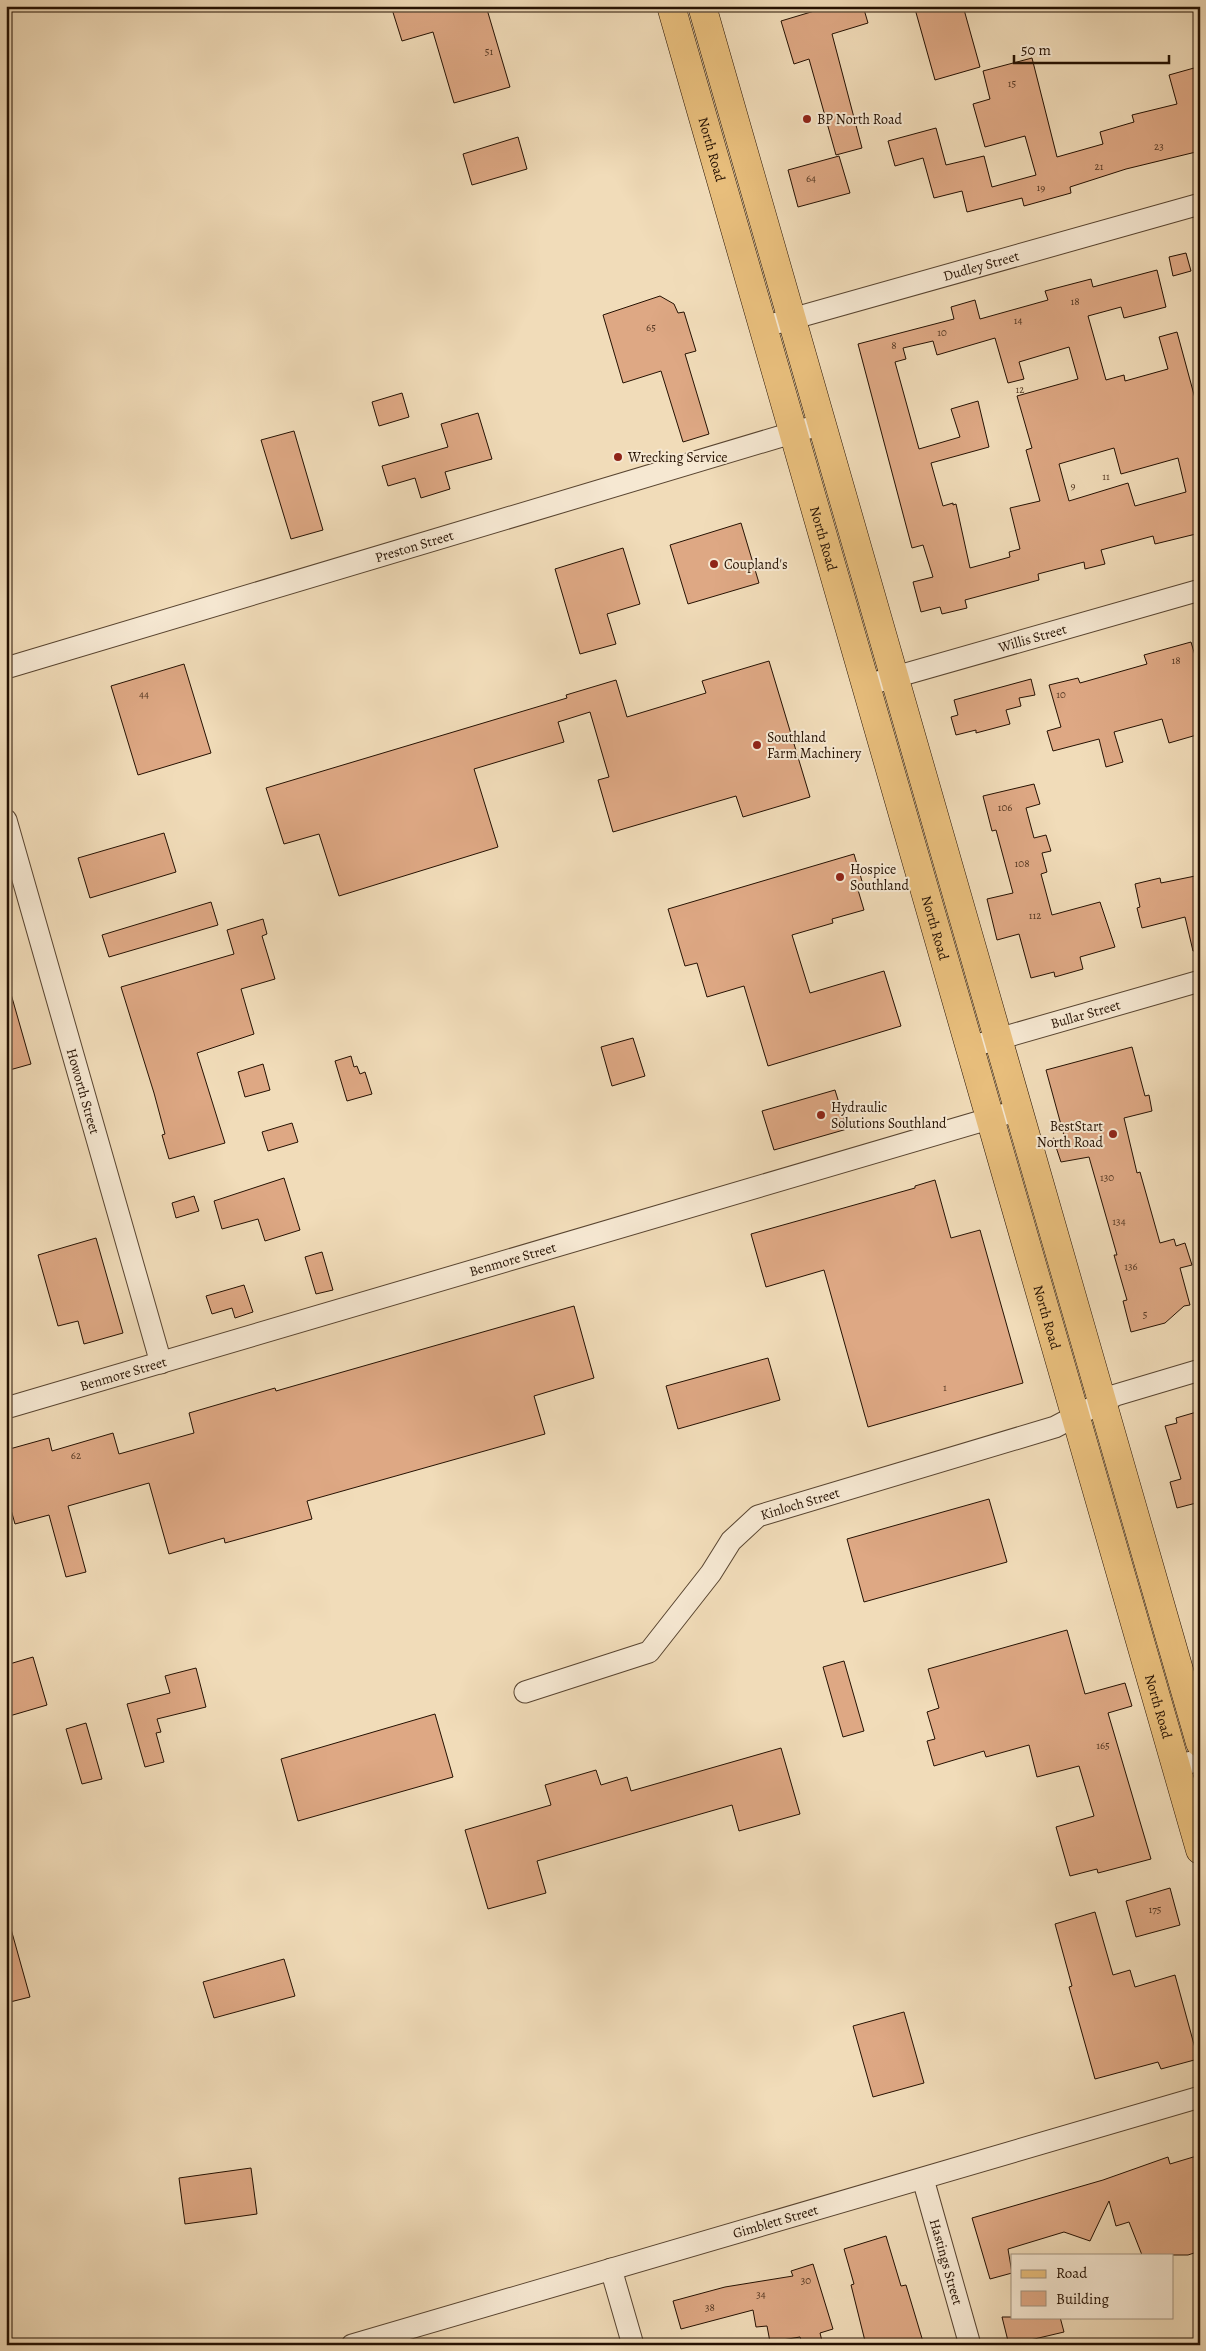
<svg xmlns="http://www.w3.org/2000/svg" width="1206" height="2351" font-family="Alegreya,serif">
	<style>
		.building { fill: #dea884; stroke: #251102; fill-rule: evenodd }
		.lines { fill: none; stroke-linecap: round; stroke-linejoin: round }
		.minor-casing { stroke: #584430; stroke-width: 23 }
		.primary-casing { stroke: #251102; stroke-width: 29 }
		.minor { stroke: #f6e8d2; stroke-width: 21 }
		.primary { stroke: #e8be7c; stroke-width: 28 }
		.poi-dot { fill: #8f2418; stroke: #f6e8d2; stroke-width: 2 }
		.labels { text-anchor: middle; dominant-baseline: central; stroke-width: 4; stroke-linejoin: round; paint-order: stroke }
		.number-label { font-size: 11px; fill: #533722 }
		.poi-label { font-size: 14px; fill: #251102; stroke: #f6e8d2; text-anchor: start }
		.street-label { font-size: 14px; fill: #251102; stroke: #f6e8d2 }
	</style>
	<rect width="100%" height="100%" fill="#f1dcb9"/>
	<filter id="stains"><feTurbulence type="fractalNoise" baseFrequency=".004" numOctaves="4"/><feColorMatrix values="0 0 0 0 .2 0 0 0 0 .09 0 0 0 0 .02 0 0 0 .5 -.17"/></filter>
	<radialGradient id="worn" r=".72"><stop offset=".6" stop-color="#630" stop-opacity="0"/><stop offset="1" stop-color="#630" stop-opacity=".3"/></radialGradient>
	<g class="building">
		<polygon points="391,6 486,6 510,87 454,103 433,32 402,41"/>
		<polygon points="831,6 863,6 868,23 832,34 862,148 836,155 809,59 794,64 781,21"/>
		<polygon points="925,6 963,6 980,67 935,80 915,9"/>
		<polygon points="1032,58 1057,157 1103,144 1100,132 1134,122 1132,115 1177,104 1169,75 1194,68 1200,92 1200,151 1126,169 1070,187 1071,193 1024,206 1022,198 967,212 962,191 934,198 923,158 895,166 888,141 936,128 946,165 984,156 992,187 1036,175 1025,136 985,147 973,104 990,99 983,71"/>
		<polygon points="518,137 527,169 472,185 463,154"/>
		<polygon points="839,156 850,193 798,207 788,170"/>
		<polygon points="1186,253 1191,271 1173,276 1169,257"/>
		<path d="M1157 270 1166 307 1124 318 1121 307 1088 316 1106 380 1124 375 1125 381 1168 369 1159 337 1177 332 1196 402 1200 401V533L1155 544 1153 536 1101 550 1105 564 1085 569 1084 562 1038 574 1039 580 965 600 967 608 942 614 940 607 921 612 913 582 933 577 923 545 912 548 858 344 954 319 951 307 975 300 980 319 1048 300 1045 291 1091 279 1093 287ZM995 338 1008 383 1024 379 1019 362 1069 347 1078 379 1017 396 1032 448 1026 450 1040 501 1010 508 1020 549 1009 552 1010 557 970 568 956 504 953 505V503L943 506 931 463 989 447 978 401 951 409 960 437 919 449 895 362 906 359 903 348 933 341 937 355ZM1114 448 1121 474 1178 458 1186 492 1135 506 1128 483 1069 501 1059 464Z"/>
		<polygon points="660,296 674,304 678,313 684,312 696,351 685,354 709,434 683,442 661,371 623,383 603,315"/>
		<polygon points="402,393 409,417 379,426 372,402"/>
		<polygon points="478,413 492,459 445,472 450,489 421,498 415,478 388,486 382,466 448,447 441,424"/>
		<polygon points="294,431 323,530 291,539 261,440"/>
		<polygon points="741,523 759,583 688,604 670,545"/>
		<polygon points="623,548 640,604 607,614 616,644 580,654 555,569"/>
		<polygon points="1191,642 1200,672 1200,734 1169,743 1162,719 1114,732 1123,762 1106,767 1099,739 1053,751 1047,731 1061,727 1049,685 1078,678 1080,683 1147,664 1144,655"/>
		<polygon points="769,661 810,797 743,817 736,796 613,832 598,780 609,777 590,712 558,722 564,742 474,769 498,847 339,896 319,834 284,844 266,788 567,698 566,695 616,680 627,717 706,693 702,681"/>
		<polygon points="184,664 211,753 138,775 111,686"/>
		<polygon points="1031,679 1035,695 1019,698 1021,706 1006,710 1010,724 976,733 976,730 956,735 951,717 958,715 954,700"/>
		<polygon points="1034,784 1040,804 1026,808 1034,838 1046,835 1051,851 1042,853 1047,872 1041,874 1052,915 1100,902 1115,947 1080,957 1083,969 1055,977 1054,972 1031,978 1019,934 997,940 987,899 1013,893 996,830 992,831 983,796"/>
		<polygon points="164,833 176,872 90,898 78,858"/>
		<polygon points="854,854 864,888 858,890 864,910 832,919 833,923 792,935 810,993 884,971 901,1026 768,1066 744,986 707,997 697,963 685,966 668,909"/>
		<polygon points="1200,875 1200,950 1193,951 1185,917 1142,928 1137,908 1140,907 1135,884 1160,878 1161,883"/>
		<polygon points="211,902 218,925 109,957 102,935"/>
		<polygon points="263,919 267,934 262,936 275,979 241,989 254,1034 197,1053 225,1143 169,1159 162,1135 165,1134 154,1093 121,987 234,954 227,930"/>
		<polygon points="11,994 31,1064 6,1071 6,995"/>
		<polygon points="633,1038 645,1076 612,1086 601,1047"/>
		<polygon points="1132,1047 1145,1096 1149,1095 1152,1111 1124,1118 1137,1173 1140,1172 1160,1243 1174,1239 1176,1246 1185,1243 1192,1265 1180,1268 1190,1305 1184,1306 1165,1323 1131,1332 1123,1301 1127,1300 1114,1255 1117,1255 1089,1157 1061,1162 1053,1138 1066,1143 1046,1070"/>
		<polygon points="351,1056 354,1067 357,1066 360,1074 365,1072 372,1094 347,1101 335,1061"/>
		<polygon points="263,1064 270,1090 245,1097 238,1072"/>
		<polygon points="835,1090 847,1129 774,1150 762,1111"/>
		<polygon points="292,1123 298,1142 268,1151 262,1132"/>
		<polygon points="284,1178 300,1230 265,1241 258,1219 222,1229 214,1201"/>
		<polygon points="935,1180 951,1238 980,1230 1023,1383 868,1427 824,1270 766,1287 751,1234 915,1188 915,1186"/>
		<polygon points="194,1196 199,1211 176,1218 172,1203"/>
		<polygon points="96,1238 123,1333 84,1344 78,1321 58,1326 38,1255"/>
		<polygon points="322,1252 333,1290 316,1294 305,1257"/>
		<polygon points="244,1285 253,1312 235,1318 232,1308 212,1314 206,1296"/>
		<polygon points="574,1306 594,1378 534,1396 545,1434 307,1501 312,1519 225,1543 224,1538 169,1554 149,1483 68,1506 86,1572 66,1577 49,1515 15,1524 6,1492 6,1450 49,1438 52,1451 113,1433 119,1454 194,1433 189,1413 275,1388 276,1391"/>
		<polygon points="768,1358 780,1400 678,1429 666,1386"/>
		<polygon points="1200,1411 1200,1502 1177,1508 1170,1482 1181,1479 1165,1426 1177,1423 1176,1418"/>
		<polygon points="989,1499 1007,1562 864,1602 847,1539"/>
		<polygon points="1067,1630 1085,1694 1125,1683 1132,1706 1108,1713 1151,1859 1098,1873 1097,1869 1070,1876 1056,1827 1094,1816 1079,1766 1037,1777 1029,1745 986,1757 984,1751 934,1766 927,1741 935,1739 927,1712 939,1708 928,1669"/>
		<polygon points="33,1657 47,1705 6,1717 6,1665"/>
		<polygon points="844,1661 864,1731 843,1737 823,1667"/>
		<polygon points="196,1668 206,1707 157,1719 161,1732 156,1733 164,1762 145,1767 127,1704 170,1693 165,1676"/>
		<polygon points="435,1714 453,1777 298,1821 281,1759"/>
		<polygon points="86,1723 102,1779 82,1784 66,1729"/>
		<polygon points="781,1748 800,1814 739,1831 732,1805 537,1861 546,1893 488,1909 465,1830 551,1805 545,1785 596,1770 601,1785 627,1777 631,1791"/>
		<polygon points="1170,1888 1180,1925 1136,1937 1126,1901"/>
		<polygon points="1095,1912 1113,1975 1130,1970 1135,1987 1175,1975 1198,2059 1161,2069 1158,2062 1095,2079 1069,1987 1072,1986 1055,1924"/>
		<polygon points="6,1929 11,1929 30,1997 6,2003"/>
		<polygon points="284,1959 295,1996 214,2018 203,1982"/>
		<polygon points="904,2012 924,2083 873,2097 853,2026"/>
		<polygon points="1200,2155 1200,2251 1188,2255 1142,2255 1129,2222 1116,2226 1109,2201 1090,2241 1064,2232 1008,2249 1012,2273 990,2279 972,2218 1103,2180 1168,2157 1170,2164"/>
		<polygon points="251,2168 257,2214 185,2224 179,2178"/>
		<polygon points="886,2236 901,2286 906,2285 924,2345 866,2345 851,2285 854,2284 844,2249"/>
		<polygon points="813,2264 833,2329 820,2333 823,2345 803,2345 800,2337 770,2342 767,2326 756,2327 753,2310 681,2329 673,2301 725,2287 793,2276 791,2271"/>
		<polygon points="1002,2317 1060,2317 1064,2332 1009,2345"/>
	</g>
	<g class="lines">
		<g class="minor-casing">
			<g id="minor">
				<path id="s1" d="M777 323 1200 204"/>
				<path id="s2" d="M6 668 822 424"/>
				<path id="s3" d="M867 685 1200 590"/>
				<path id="s4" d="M6 820 161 1363"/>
				<path id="s5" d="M970 1047 1200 981"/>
				<path id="s6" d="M6 1408 1019 1110"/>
				<path id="s7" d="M525 1692 649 1652 711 1573 731 1541 758 1516 1055 1427 1116 1395 1200 1370"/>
				<polyline points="1176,1766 1200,1760"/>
				<path id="s8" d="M923 2179 970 2345"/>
				<polyline points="611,2269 633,2345"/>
				<path id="s9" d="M352 2345 1200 2097"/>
			</g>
		</g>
		<g class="primary-casing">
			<g id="primary">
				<path id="s10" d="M671 6 1200 1850"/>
				<polyline points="702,6 1200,1743"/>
			</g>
		</g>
		<use href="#minor" class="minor"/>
		<use href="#primary" class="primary"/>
	</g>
	<g class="poi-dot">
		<circle cx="807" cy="119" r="5"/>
		<circle cx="618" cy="457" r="5"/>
		<circle cx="714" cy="564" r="5"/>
		<circle cx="757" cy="745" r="5"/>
		<circle cx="840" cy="877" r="5"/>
		<circle cx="821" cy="1115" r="5"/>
		<circle cx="1113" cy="1134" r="5"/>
	</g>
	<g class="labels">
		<g class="number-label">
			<text x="489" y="51">51</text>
			<text x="1012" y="83">15</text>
			<text x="1159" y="146">23</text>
			<text x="1099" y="166">21</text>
			<text x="811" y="178">64</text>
			<text x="1041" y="187">19</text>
			<text x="1075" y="301">18</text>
			<text x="1018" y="320">14</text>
			<text x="651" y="327">65</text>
			<text x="942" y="332">10</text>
			<text x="894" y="345">8</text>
			<text x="1020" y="389">12</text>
			<text x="1106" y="476">11</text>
			<text x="1073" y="485">9</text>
			<text x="1176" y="660">18</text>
			<text x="144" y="694">44</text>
			<text x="1061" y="694">10</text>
			<text x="1005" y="807">106</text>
			<text x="1022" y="863">108</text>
			<text x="1035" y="915">112</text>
			<text x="1107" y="1177">130</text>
			<text x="1119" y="1221">134</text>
			<text x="1131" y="1266">136</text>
			<text x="1145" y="1314">5</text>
			<text x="945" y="1387">1</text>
			<text x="76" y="1455">62</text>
			<text x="1103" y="1745">165</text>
			<text x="1155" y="1909">175</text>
			<text x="806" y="2280">30</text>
			<text x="761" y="2294">34</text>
			<text x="710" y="2307">38</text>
		</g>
		<g class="poi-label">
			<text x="817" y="119">BP North Road</text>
			<text x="628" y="457">Wrecking Service</text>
			<text x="724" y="564">Coupland's</text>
			<text x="767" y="737">Southland<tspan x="767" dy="16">Farm Machinery</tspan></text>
			<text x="850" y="869">Hospice<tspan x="850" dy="16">Southland</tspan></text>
			<text x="831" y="1107">Hydraulic<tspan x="831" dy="16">Solutions Southland</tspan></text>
			<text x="1103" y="1126" text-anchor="end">BestStart<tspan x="1103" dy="16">North Road</tspan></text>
		</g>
		<g class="street-label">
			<text stroke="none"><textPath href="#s10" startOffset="149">North Road</textPath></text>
			<text stroke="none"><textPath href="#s1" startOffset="212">Dudley Street</textPath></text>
			<text stroke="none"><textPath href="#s10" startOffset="554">North Road</textPath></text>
			<text stroke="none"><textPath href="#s2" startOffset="426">Preston Street</textPath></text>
			<text stroke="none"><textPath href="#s3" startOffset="172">Willis Street</textPath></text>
			<text stroke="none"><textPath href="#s10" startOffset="959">North Road</textPath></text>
			<text stroke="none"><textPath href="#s5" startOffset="120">Bullar Street</textPath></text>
			<text stroke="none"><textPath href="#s4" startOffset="282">Howorth Street</textPath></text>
			<text stroke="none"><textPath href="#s6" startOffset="528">Benmore Street</textPath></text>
			<text stroke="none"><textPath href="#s10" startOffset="1364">North Road</textPath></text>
			<text stroke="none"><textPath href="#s6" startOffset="122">Benmore Street</textPath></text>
			<text stroke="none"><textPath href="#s7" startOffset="349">Kinloch Street</textPath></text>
			<text stroke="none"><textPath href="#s10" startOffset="1769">North Road</textPath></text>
			<text stroke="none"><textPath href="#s9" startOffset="441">Gimblett Street</textPath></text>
			<text stroke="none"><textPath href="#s8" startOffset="86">Hastings Street</textPath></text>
		</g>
	</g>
	<rect width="1206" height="2351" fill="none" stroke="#f1dcb9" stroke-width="25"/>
	<rect x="8" y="8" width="1191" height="2336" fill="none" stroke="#251102" stroke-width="2.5"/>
	<rect x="12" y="12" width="1181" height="2326" fill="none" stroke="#251102"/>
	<rect x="1011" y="2254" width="162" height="65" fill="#f6e8d2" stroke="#a2927f"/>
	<rect x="1021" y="2270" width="25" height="8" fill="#e8be7c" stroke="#a2927f"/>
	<text x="1056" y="2278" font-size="15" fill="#251102">Road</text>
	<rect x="1021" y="2291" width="25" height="15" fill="#dea884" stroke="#a2927f"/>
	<text x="1056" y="2304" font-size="15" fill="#251102">Building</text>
	<path d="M1014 55v8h155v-8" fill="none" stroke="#251102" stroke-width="2.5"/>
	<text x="1021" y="55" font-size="15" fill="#251102" stroke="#f6e8d2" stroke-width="4" paint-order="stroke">50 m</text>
	<rect width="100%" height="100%" filter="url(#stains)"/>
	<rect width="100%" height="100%" fill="url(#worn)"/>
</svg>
